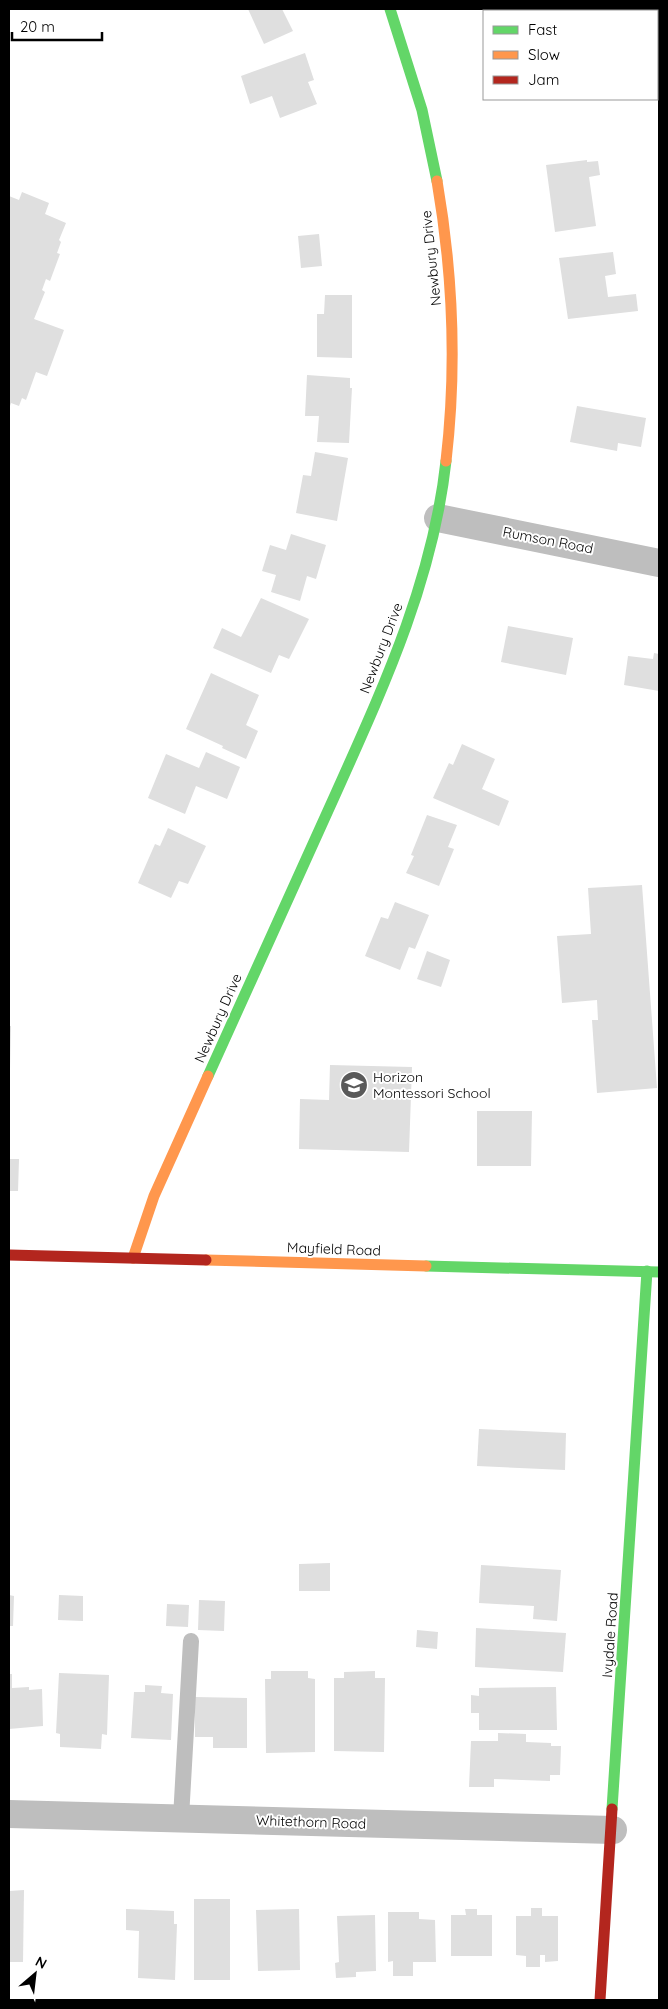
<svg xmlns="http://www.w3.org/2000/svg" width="668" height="2009" font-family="Quicksand,sans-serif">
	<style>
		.building { fill: #dfdfdf }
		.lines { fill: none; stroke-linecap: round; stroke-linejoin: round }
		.lane { stroke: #bebebe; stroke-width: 16 }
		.street { stroke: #bebebe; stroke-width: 28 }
		.fast { stroke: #63d668; stroke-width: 11 }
		.slow { stroke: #ff974d; stroke-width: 11 }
		.jam { stroke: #b3261e; stroke-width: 11 }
		.labels { text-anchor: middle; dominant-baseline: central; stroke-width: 4; stroke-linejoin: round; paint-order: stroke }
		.street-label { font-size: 14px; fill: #000; stroke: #fff }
		.poi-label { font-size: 14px; fill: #000; stroke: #fff; text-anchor: start }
	</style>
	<rect width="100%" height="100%" fill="#fff"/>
	<g class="building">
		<polygon points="248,9 282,9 293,31 264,44"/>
		<polygon points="305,53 314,80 308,82 317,104 280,118 272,96 250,104 241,76"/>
		<polygon points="587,160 587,162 598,161 600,175 589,177 596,226 555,232 546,165"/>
		<polygon points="22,192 49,203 45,214 66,223 59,240 61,242 57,253 60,254 50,281 46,279 42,290 45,292 34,319 64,330 47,376 36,372 26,400 22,398 19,406 11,403 9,409 9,196 19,200"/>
		<polygon points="319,234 322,266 301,268 298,236"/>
		<polygon points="613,252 616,274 605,276 608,297 636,294 638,311 568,319 559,258"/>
		<polygon points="325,295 352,295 352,358 317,357 317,314 324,314"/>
		<polygon points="307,375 350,378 350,388 352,388 349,443 317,442 319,416 305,416"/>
		<polygon points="577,406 646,418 641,447 618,443 617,451 570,442"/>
		<polygon points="315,452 348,458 337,521 296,513 303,475 311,476"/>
		<polygon points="291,534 326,545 316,579 307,576 300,601 271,592 276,575 262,571 270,545 286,550"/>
		<polygon points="261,598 309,619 289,659 279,655 271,673 213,648 222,628 241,637"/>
		<polygon points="508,626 573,638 566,675 501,662"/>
		<polygon points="654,653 659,654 659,691 624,685 628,656 653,659"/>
		<polygon points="211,673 259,695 246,725 258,731 246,759 222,748 223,746 186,729"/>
		<polygon points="462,744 495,759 482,789 509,801 499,826 433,798 449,763 453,765"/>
		<polygon points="206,752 240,767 227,799 196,786 185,814 148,798 166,754 199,768"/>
		<polygon points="427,815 457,825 448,847 454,849 439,886 406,873 414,856 411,855"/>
		<polygon points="168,828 206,846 188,884 179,881 171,898 138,883 155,844 160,846"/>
		<polygon points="642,885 657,1088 597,1093 592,1020 598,1020 597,1000 562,1003 557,936 591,934 588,888"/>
		<polygon points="395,902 429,915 415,949 409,947 400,970 365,956 381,917 388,919"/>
		<polygon points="427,951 450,960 441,987 417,979"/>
		<polygon points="9,1026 11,1026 10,1069 9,1069"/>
		<polygon points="330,1065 412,1067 409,1152 299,1149 300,1099 329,1100"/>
		<polygon points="477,1111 532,1111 531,1166 477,1166"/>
		<polygon points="9,1159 19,1159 18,1191 9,1191"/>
		<polygon points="479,1429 566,1433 565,1470 477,1466"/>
		<polygon points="330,1563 330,1591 299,1591 299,1564"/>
		<polygon points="481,1565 561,1570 557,1621 533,1619 534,1606 479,1603"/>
		<polygon points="9,1595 14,1596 13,1626 9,1626"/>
		<polygon points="59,1595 83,1596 83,1621 58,1620"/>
		<polygon points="199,1600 225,1601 224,1631 198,1630"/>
		<polygon points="167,1604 189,1605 188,1627 166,1626"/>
		<polygon points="476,1628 566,1633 563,1672 475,1667"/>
		<polygon points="417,1630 438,1632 437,1649 416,1647"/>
		<polygon points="271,1671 308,1671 308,1678 315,1679 315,1752 266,1753 265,1679 271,1679"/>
		<polygon points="375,1671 375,1678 385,1678 384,1752 334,1751 334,1678 344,1678 344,1672"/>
		<polygon points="59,1673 109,1675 107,1735 102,1734 101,1749 60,1747 60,1734 56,1733"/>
		<polygon points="9,1674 12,1674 12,1688 29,1687 29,1690 42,1689 43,1726 9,1729"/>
		<polygon points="145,1685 162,1686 161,1693 173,1694 171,1740 131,1738 134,1692 145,1692"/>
		<polygon points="556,1687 557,1730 479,1730 479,1713 471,1713 471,1695 479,1696 479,1688"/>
		<polygon points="195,1697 247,1698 247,1748 213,1748 213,1737 195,1737"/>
		<polygon points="498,1733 526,1734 526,1742 551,1743 551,1746 561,1746 560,1775 550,1775 550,1781 494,1779 494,1787 469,1787 471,1741 498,1741"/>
		<polygon points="24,1890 23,1962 9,1962 9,1891"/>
		<rect x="194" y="1899" width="36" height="81"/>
		<polygon points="531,1908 542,1908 542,1916 558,1916 558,1961 545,1962 545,1955 540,1955 540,1967 526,1967 526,1956 516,1955 516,1916 531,1916"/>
		<polygon points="126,1909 174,1911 174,1924 177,1924 175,1980 138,1978 139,1931 126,1930"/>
		<polygon points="299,1909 300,1970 258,1971 256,1910"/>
		<polygon points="465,1909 477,1909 477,1915 492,1915 492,1956 451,1956 451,1915 466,1915"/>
		<polygon points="388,1912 419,1912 419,1919 435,1920 436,1962 413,1962 413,1976 393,1976 393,1961 388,1962"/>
		<polygon points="375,1915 376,1971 356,1972 356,1977 336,1978 335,1963 339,1962 337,1916"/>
	</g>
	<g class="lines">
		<polyline class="lane" points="181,1818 191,1641"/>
		<g class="street">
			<polyline points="438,518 659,563"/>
			<polyline points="9,1814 613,1830"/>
		</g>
		<g class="fast">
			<polyline points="390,9 422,110 437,181"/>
			<path d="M208 1076C250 981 293 887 336 793 384 686 433 580 446 461"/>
			<polyline points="426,1266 659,1272"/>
			<polyline points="612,1809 647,1271"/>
		</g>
		<g class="slow">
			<path d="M437 181C453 274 457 367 446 461"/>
			<polyline points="133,1258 154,1196 208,1076"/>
			<polyline points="206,1260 426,1266"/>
		</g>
		<g class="jam">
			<polyline points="9,1255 206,1260"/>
			<polyline points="600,2000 612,1809"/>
		</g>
	</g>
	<defs>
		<g id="school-disc" transform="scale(1.4375)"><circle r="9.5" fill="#595959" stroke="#fff"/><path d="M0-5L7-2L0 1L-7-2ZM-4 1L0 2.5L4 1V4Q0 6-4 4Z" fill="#fff"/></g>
	</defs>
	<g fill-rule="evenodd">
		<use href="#school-disc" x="354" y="1085"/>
	</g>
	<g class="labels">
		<g class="street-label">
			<text transform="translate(431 258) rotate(-96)">Newbury Drive</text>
			<text transform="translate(548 540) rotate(11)">Rumson Road</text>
			<text transform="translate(381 648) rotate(-69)">Newbury Drive</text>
			<text transform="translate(218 1018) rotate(-66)">Newbury Drive</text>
			<text transform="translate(334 1249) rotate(2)">Mayfield Road</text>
			<text transform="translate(610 1635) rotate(-86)">Ivydale Road</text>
			<text transform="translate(311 1822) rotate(2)">Whitethorn Road</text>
		</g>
		<g class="poi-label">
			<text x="373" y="1077">Horizon<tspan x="373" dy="16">Montessori School</tspan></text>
		</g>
	</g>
	<rect width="668" height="2009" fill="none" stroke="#000000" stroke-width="20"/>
	<rect x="483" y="10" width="175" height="90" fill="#ffffff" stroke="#999999"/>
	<rect x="493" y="26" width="25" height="8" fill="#63d668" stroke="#999999"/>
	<text x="528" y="35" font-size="15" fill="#000000">Fast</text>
	<rect x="493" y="51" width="25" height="8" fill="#ff974d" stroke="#999999"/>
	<text x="528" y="60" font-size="15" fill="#000000">Slow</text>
	<rect x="493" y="76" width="25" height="8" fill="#b3261e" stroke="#999999"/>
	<text x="528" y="85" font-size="15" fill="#000000">Jam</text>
	<g transform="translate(35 1974) rotate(28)" stroke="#ffffff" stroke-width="4" paint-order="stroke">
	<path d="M0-4L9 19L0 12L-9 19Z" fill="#000000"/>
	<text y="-8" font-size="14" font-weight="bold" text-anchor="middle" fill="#000000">N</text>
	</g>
	<path d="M12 32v8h90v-8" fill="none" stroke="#000000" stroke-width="2.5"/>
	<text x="20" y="32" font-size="15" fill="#000000" stroke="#ffffff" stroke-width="4" paint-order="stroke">20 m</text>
</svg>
